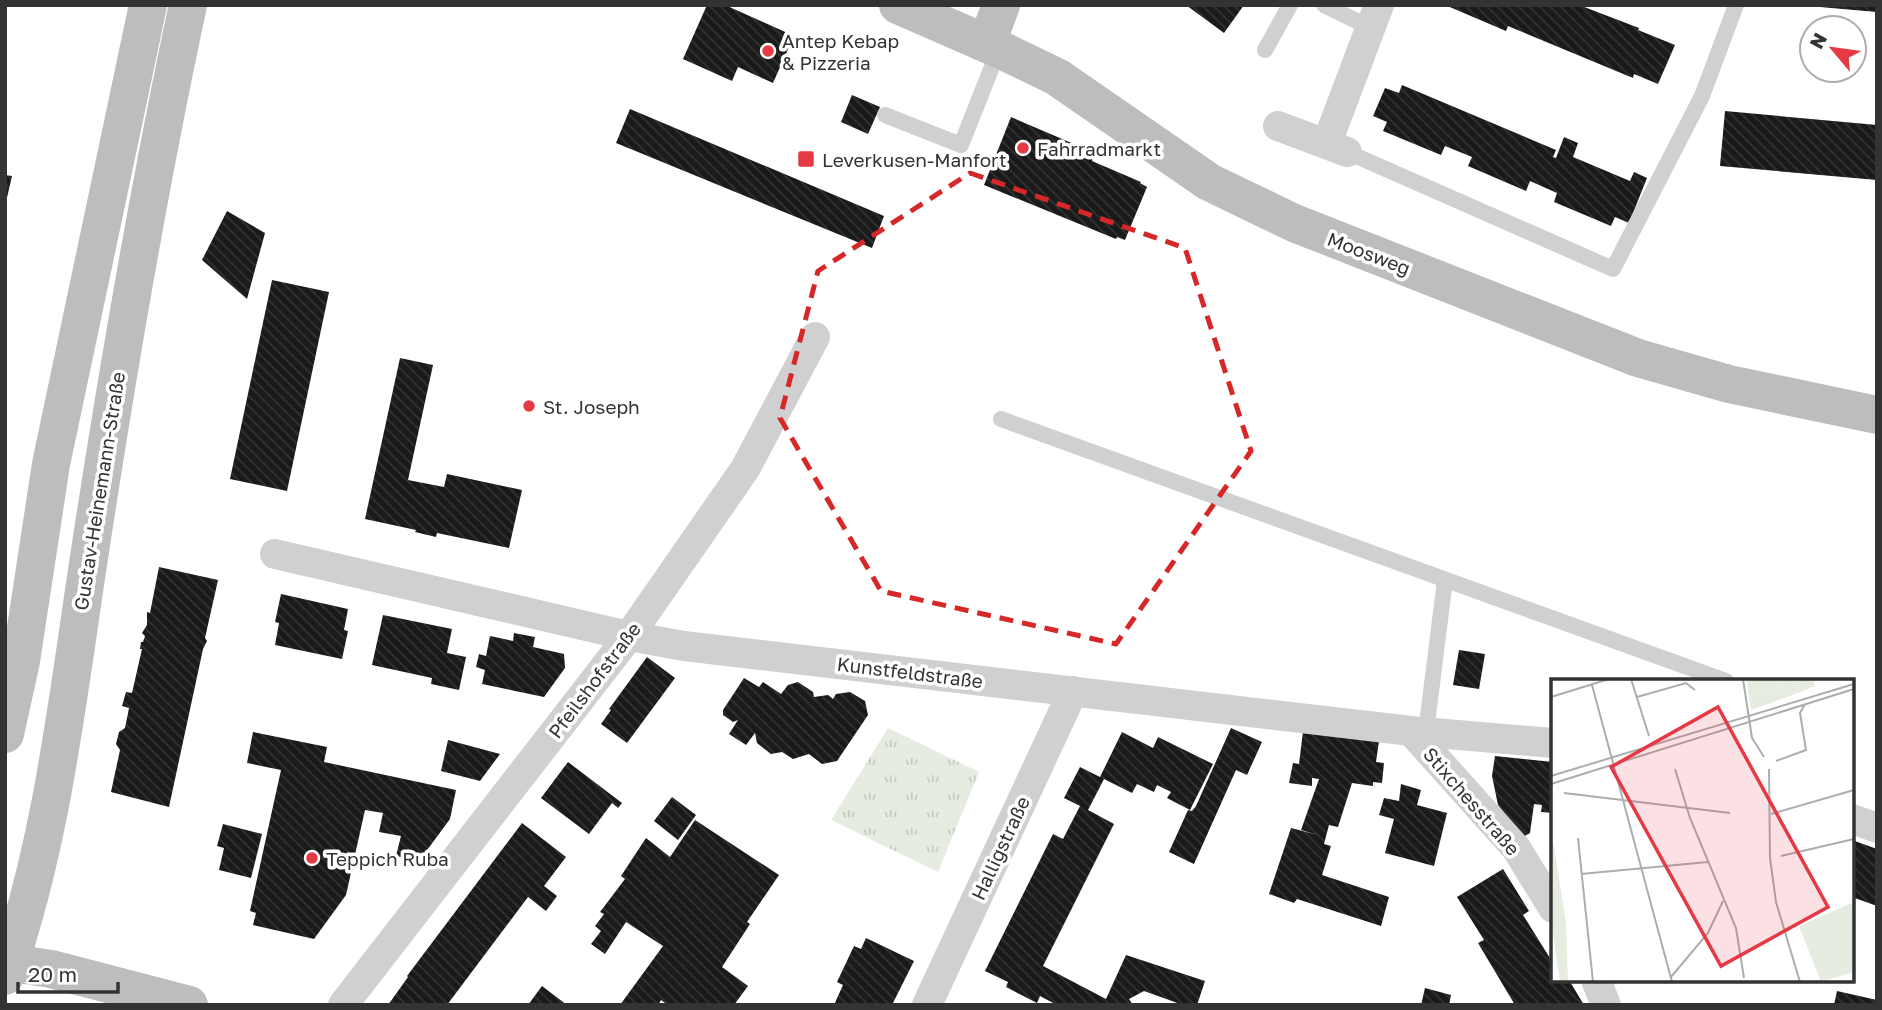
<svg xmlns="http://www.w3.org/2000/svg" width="1882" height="1010" font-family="'Golos Text',sans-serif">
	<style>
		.park { fill: url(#park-tufts) }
		.building { fill: url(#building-back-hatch) }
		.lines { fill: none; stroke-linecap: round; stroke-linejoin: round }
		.lane { stroke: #d0d0d0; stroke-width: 16 }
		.street { stroke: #d0d0d0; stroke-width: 30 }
		.secondary { stroke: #bdbdbd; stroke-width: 38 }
		.marked { fill: none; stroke: #d62828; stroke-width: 5; stroke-dasharray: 14 9; stroke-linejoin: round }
		.poi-dot { fill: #e63946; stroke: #fff; stroke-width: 2.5 }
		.labels { text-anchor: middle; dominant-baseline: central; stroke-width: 7; stroke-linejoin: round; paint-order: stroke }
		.poi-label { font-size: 19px; fill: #333; stroke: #fff; text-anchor: start }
		.street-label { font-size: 19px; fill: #333; stroke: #fff }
		.inset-road { fill: none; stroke: #adadad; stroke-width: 2 }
		.view { fill: #e63946; fill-opacity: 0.15; stroke: #e63946; stroke-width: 3.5 }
		.inset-edge { fill: none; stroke: #333; stroke-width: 3.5 }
	</style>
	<defs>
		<pattern id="park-tufts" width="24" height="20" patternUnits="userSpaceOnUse" patternTransform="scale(1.75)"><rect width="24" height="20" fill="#e6ecdf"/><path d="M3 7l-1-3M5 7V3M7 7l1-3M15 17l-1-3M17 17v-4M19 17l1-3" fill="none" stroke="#c6cbc0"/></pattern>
		<pattern id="building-back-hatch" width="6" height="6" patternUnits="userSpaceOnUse" patternTransform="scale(1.75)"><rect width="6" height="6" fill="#1a1a1a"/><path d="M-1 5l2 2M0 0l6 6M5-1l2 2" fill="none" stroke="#333"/></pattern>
	</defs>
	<rect width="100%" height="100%" fill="#fff"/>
	<polygon class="park" points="888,728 979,772 938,872 831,820"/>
	<g class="building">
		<polygon points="707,5 725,5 794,36 773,83 738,67 732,81 683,59"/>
		<polygon points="1186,5 1244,5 1224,33"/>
		<polygon points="1445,5 1579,5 1639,28 1638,30 1675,45 1658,84 1634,74 1633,78 1508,26 1506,31"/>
		<polygon points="1820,5 1877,5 1877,12 1820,7"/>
		<polygon points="1402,85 1556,150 1553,157 1556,158 1564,137 1578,143 1573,157 1630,181 1634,172 1647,178 1629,223 1615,217 1611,226 1554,202 1557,193 1530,181 1526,191 1468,166 1472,157 1445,146 1441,155 1383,131 1387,122 1373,116 1385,88 1399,93"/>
		<polygon points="852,95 880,107 868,134 841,122"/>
		<polygon points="630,109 884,216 872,248 616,143"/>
		<polygon points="1725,111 1877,125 1877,180 1720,166"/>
		<polygon points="1011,117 1095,153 1092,161 1141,182 1140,183 1147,187 1125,240 1117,237 1116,239 984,185"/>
		<polygon points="5,175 12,176 6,202 5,202"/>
		<polygon points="227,211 265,233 247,299 202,260"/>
		<polygon points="272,280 329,292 287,491 230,479"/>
		<polygon points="400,358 433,365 408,480 444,487 447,474 522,490 509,548 437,533 436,537 415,532 416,530 365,519"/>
		<polygon points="159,567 218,580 205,638 207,641 203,649 169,807 111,792 120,750 116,744 119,732 125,728 129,708 122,706 126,692 132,693 142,649 140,649 141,642 143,642 145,636 142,633 147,625 147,612 150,613"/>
		<polygon points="281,594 348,609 344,630 348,631 342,659 275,645 279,623 275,622"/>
		<polygon points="383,615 452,629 447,653 466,657 459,690 431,684 432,678 372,665"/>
		<polygon points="514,633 535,637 533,647 564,654 565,668 544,697 482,684 485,670 476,667 479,654 486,656 490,636 513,641"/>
		<polygon points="1459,650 1485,654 1479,689 1453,685"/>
		<polygon points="647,657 675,678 627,743 601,724 611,710 609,709"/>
		<polygon points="744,678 759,687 763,682 781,694 788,685 798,682 813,692 814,697 828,695 833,699 836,694 850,692 865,701 868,715 837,761 822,764 809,754 793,759 782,752 771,754 757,743 755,733 746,745 729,734 738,720 733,722 723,715 723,710"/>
		<polygon points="1231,728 1262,742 1247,775 1236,770 1194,864 1169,852 1188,810 1192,811 1196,806"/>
		<polygon points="1303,731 1379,741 1376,762 1384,763 1382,783 1373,782 1373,786 1352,783 1338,827 1329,825 1324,844 1331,846 1322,875 1389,897 1381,926 1297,899 1294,903 1269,894 1291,828 1318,835 1301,830 1319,779 1312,778 1312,786 1289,783 1293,763 1299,764"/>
		<polygon points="253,732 327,747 324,762 456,790 450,819 419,861 396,856 401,836 379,832 383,813 365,810 346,895 314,939 253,925 256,913 250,911 281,770 247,763"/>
		<polygon points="1122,732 1153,748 1158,737 1213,764 1190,810 1167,798 1171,792 1157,785 1154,792 1137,784 1132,793 1104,779 1088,810 1114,824 1043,966 1106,999 1126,955 1205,981 1197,1005 1183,1005 1144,991 1129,999 1133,1005 1057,1005 1040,996 1037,1003 1006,987 1008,982 985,971 1053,834 1063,839 1080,806 1064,798 1080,767 1100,777"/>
		<polygon points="448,740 500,754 480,781 441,771"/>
		<polygon points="1495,756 1553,762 1553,813 1541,812 1542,805 1534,804 1530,833 1523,837 1498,805 1492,776"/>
		<polygon points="568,762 622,803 618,808 612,803 589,834 541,798"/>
		<polygon points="1401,784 1421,790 1417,805 1447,813 1434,866 1385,853 1394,819 1379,815 1384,798 1399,801"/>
		<polygon points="672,797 696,815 678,840 654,821"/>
		<polygon points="695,820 779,875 747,922 750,924 722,967 748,986 734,1005 668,1005 661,1000 658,1005 620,1005 663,946 626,922 605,954 591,944 601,931 595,926 604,914 600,912 625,879 621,876 646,838 670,857"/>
		<polygon points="522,823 566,857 544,886 557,896 546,911 528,897 447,1005 388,1005 408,977 407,976"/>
		<polygon points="223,824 262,834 251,878 219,870 224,848 217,846"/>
		<polygon points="1852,840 1877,849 1877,906 1852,897"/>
		<polygon points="1503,869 1529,911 1523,915 1553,963 1553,980 1569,980 1584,1005 1515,1005 1478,943 1484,940 1457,897"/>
		<polygon points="866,938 914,961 892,1005 834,1005 843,985 837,982 854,946 861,949"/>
		<polygon points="542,986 567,1005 528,1005"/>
		<polygon points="1425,988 1451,995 1449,1005 1421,1005"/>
		<polygon points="1837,991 1877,1000 1877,1005 1834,1005"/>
	</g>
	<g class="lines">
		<g class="lane">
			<polyline points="1324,5 1371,28"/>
			<polyline points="1265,50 1290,5"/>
			<polyline points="885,115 961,145 999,49"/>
			<polyline points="1347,152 1613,269 1702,96 1736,5"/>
			<polyline points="1001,419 1726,681"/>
			<polyline points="1426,732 1445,580"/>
		</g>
		<g class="street">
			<polyline points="1278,126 1347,152"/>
			<polyline points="1327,143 1379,5"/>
			<polyline points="275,554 629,636 684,646 1411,731 1553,743"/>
			<polyline points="1411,731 1516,848 1553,908"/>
			<polyline points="1852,819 1877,828"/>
			<polyline points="1596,980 1606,1005"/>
			<polyline points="343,1005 629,636 745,469 815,337"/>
			<polyline points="927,1005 1073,691"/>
		</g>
		<g class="secondary">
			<polyline points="898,5 1001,50 1057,77 1209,182 1294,223 1638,358 1729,384 1877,415"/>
			<polyline points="987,43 1001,5"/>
			<polyline points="5,734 21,661 51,464 148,5"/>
			<polyline points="5,962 51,969 189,1005"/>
			<path d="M5 976C53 839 68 694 90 551 118 368 149 186 188 5"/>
		</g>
	</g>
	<path class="marked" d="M970 173 1185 248 1251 451 1116 644 881 591 780 418 818 271Z"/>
	<g class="poi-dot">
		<circle cx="768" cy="51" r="7"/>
		<circle cx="1023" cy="148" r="7"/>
		<rect x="797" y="150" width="18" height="18" rx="3.5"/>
		<circle cx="529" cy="406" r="7"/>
		<circle cx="312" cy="858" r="7"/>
	</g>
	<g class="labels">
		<g class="poi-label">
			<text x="782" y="40">Antep Kebap<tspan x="782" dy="22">&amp; Pizzeria</tspan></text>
			<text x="1037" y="148">Fahrradmarkt</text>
			<text x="822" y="159">Leverkusen-Manfort</text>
			<text x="543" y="406">St. Joseph</text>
			<text x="326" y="858">Teppich Ruba</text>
		</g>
		<g class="street-label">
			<text transform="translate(1369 253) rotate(21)">Moosweg</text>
			<text transform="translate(99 491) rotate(-81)">Gustav-Heinemann-Straße</text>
			<text transform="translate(910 672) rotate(7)">Kunstfeldstraße</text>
			<text transform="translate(594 680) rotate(-53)">Pfeilshofstraße</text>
			<text transform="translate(1472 801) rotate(49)">Stixchesstraße</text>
			<text transform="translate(1000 848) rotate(-65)">Halligstraße</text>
		</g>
	</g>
	<g transform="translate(1551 679)">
		<rect width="303" height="303" fill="#fff"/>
		<path d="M196 0H229L230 10 208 12 198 19ZM241 0H262L264 7 244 15ZM303 223V293L270 303 248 247Z" fill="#e6ecdf"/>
		<path d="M229 0H241L244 15 200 31 198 19 208 12 230 10ZM0 149 15 244 17 303H9L0 240Z" fill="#e6ecdf"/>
		<path class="inset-road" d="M80 0 98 57M192 0 201 59 213 78M41 6 121 303M0 18 58 0M86 18 135 4 144 11M225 82 255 71 249 34 254 25M124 90 139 139 185 249 193 299M218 90 219 179 225 223 249 303M0 97 303 5M0 105 303 10M13 114 179 134M220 135 303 111M27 159 42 303M230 177 303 160M30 195 157 183M120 298 157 254 172 222"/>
		<path class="view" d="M167 28 277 228 170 287 60 88Z"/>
		<rect width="303" height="303" class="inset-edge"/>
	</g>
	<rect width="1882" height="1010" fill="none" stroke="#333333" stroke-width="14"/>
	<g transform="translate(1833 49) rotate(299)"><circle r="33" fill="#ffffff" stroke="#adadad" stroke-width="2"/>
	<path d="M0-5L12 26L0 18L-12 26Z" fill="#e63946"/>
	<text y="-10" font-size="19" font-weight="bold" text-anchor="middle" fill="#333333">N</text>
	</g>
	<path d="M18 982v10h100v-10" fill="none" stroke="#333333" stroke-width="3.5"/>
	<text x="28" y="982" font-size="21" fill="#333333" stroke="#ffffff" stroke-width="5" paint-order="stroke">20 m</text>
</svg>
